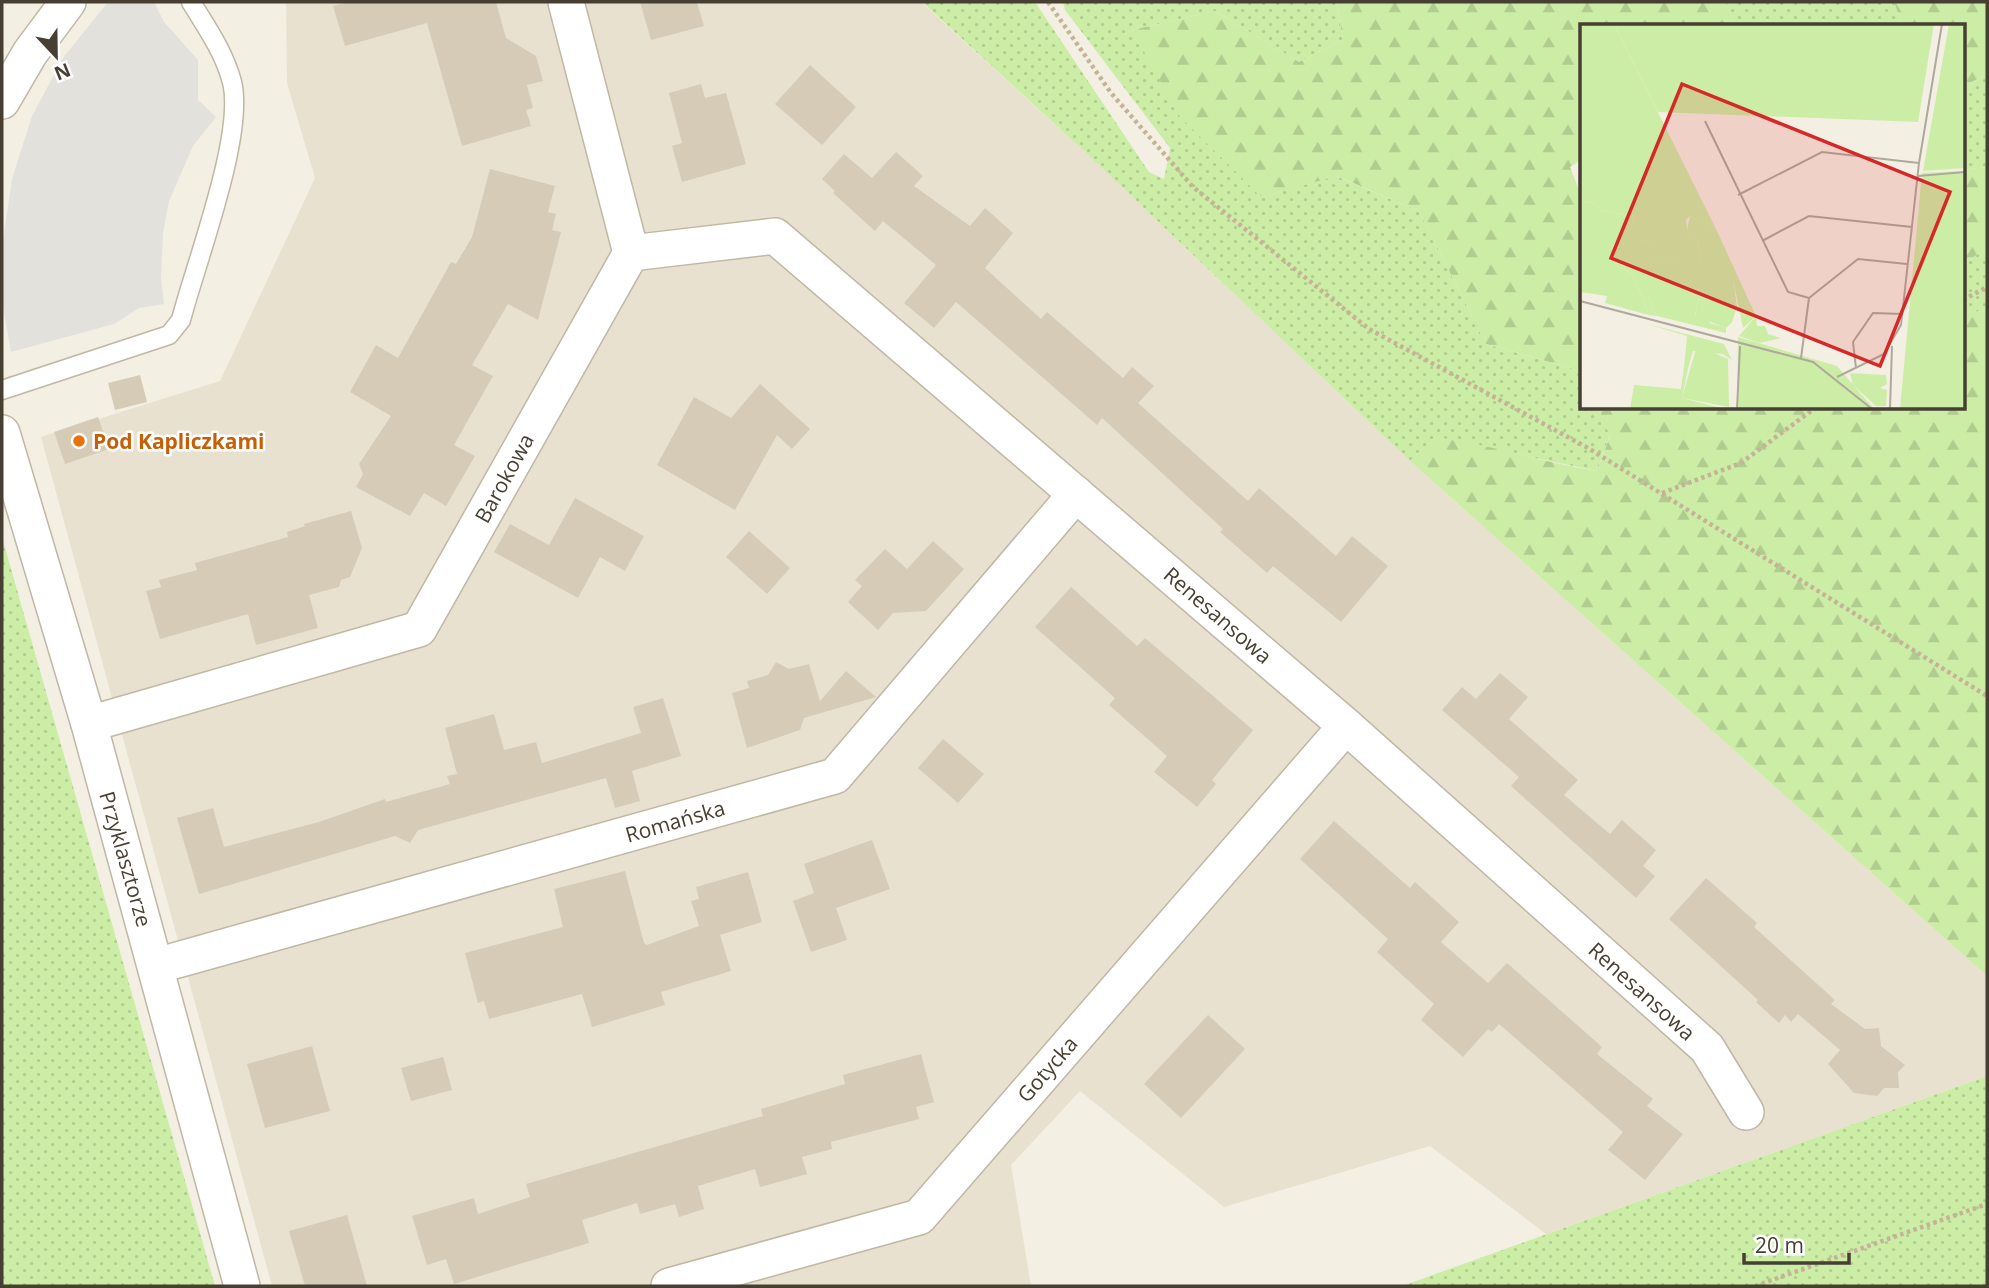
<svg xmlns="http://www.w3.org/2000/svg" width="1989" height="1288" font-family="'Open Sans',sans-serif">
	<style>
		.residential { fill: #e8e1d0 }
		.green { fill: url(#green-dots) }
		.forest { fill: url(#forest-firs) }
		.parking { fill: #e3e1dc }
		.building { fill: #d6cbb7 }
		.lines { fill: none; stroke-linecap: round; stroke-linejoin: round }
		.service-casing { stroke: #c0b7a5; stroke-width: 21 }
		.minor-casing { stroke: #c0b7a5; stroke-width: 38 }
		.path { stroke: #c4b394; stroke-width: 4.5; stroke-dasharray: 3.5 3.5; stroke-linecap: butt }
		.service { stroke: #fff; stroke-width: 18 }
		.minor { stroke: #fff; stroke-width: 35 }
		.food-dot { fill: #e8710a; stroke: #fff; stroke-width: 2.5 }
		.labels { text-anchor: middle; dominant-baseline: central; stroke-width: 5; stroke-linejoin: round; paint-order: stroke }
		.food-label { font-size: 21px; font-weight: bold; fill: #c56008; stroke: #fff; text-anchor: start }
		.street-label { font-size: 21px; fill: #463f32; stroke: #fff }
		.inset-road { fill: none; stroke: #aea99c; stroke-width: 2 }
		.view { fill: #d62828; fill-opacity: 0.15; stroke: #d62828; stroke-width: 3.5 }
		.inset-edge { fill: none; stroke: #463f32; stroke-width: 3.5 }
	</style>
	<defs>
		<pattern id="green-dots" width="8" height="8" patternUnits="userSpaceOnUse" patternTransform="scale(1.75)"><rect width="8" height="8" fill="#cceda6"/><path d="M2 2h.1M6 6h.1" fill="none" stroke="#b1cc8f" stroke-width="1.8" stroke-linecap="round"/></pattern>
		<pattern id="forest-firs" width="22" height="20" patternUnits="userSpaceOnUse" patternTransform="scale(1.75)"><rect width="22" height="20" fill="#cceda6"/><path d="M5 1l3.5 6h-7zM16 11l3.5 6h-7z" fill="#b1cc8f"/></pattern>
	</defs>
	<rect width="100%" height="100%" fill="#f4efe3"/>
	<polygon class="residential" points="286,2 921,2 1085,152 1410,461 1987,976 1987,1076 1546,1234 1430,1146 1224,1207 1080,1091 1011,1165 1031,1286 272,1286 41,437 220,381 315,178 287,83"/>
	<g class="green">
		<polygon points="922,2 1035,2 1149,172 1164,179 1170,148 1065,10 1063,2 1336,2 1343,39 1299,62 1215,11 1132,30 1260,197 1336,176 1419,211 1486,344 1581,371 1581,408 1598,408 1610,435 1597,471 1435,437 1410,461 1085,152"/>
		<polygon points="1725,2 1894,2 1903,26 1731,26 1732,19"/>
		<polygon points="1987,75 1987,167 1963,170 1963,79 1969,83"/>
		<polygon points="1987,249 1987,310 1963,314 1963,263"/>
		<polygon points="2,537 215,1286 2,1286"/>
		<polygon points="1987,1076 1987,1286 1402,1286"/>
	</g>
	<g class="forest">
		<polygon points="1336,2 1725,2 1732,19 1731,26 1581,26 1581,160 1570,167 1581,195 1581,371 1486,344 1419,211 1337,176 1261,197 1180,117 1132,30 1215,11 1299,62 1343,39"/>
		<polygon points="1894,2 1987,2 1987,75 1969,83 1963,79 1963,26 1903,26"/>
		<polygon points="1987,167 1987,249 1963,263 1963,170"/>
		<path d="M1987 310V976L1410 461 1435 437C1490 444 1542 463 1597 471L1610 436 1598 408H1963V314Z"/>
	</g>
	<polygon class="parking" points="108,2 154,2 164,22 198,60 198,100 216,117 193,146 169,201 163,233 161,279 164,304 139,308 114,324 11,352 3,307 2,247 12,179 32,116 63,58"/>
	<g class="building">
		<polygon points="348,2 496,2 506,38 536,56 543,81 527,85 533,108 526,110 531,126 462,146 427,23 345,46 333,6"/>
		<polygon points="640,2 697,2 704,26 651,40"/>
		<polygon points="810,65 856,107 822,145 775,104"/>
		<polygon points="701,84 705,98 726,93 746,164 682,182 672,146 682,143 669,93"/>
		<polygon points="896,152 923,176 914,186 970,226 985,208 1013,233 985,268 1041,319 1047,312 1123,378 1132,367 1154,386 1138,403 1248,501 1259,488 1336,556 1352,536 1388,566 1341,622 1273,566 1267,573 1220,532 1223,529 1102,418 1097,425 956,302 934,328 904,303 936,265 883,221 875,231 833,193 835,191 822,179 844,154 872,178"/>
		<polygon points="490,169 555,186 548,212 556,214 552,230 561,232 538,320 508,304 472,365 493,376 454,445 475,456 446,506 424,493 410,516 356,487 363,474 359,464 391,416 350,392 376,345 398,358 451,262 456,264 472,237"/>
		<polygon points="140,375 147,402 115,410 108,383"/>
		<polygon points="760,384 810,429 792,449 777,435 735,510 657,465 694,397 731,418"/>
		<polygon points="98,417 109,449 65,464 54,432"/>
		<polygon points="575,498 644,536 625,571 600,557 578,598 494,552 510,524 549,545"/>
		<polygon points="351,511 362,548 350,577 341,580 339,587 309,595 318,628 256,645 248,614 160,639 146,591 161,587 159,580 197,570 195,563 288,537 287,532 305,526 304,524"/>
		<polygon points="749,531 790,568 767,594 726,557"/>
		<polygon points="933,541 964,569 926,611 893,613 878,630 848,602 862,586 855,580 885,549 907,569"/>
		<polygon points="1071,587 1137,646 1145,638 1253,730 1212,780 1216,784 1197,807 1154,772 1167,756 1109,705 1115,698 1035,627"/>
		<polygon points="776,662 789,669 809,664 820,701 846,671 876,697 804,718 800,730 747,748 732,693 749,688 747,681 768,675"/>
		<polygon points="1500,673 1528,697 1509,719 1578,780 1564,795 1610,834 1622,820 1656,850 1643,866 1655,876 1636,898 1511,786 1519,777 1442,710 1462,687 1476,699"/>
		<polygon points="663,698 681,756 632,771 640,801 615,808 606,778 418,830 410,843 395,836 199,894 177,818 213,808 224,847 319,822 385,799 386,802 450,784 447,776 457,774 445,728 494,714 504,750 536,742 542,763 641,733 633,707"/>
		<polygon points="943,739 984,774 958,803 918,768"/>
		<polygon points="1334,821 1410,888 1415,882 1459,922 1441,942 1488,983 1507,963 1602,1047 1597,1054 1653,1099 1647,1106 1683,1134 1645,1180 1608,1150 1623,1132 1499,1024 1492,1032 1488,1029 1463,1057 1421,1020 1434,1004 1377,952 1388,939 1300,859"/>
		<polygon points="872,840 890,889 836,908 847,940 811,952 793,901 814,893 804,864"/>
		<polygon points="625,871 644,943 647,945 699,926 691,901 699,899 696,887 748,872 762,922 720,935 731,971 661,992 665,1005 592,1027 582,994 489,1019 484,1001 478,1003 465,953 563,927 554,889"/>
		<polygon points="1706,878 1757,923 1754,927 1835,1000 1831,1004 1865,1029 1879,1028 1881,1046 1905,1065 1898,1072 1899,1088 1884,1088 1877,1096 1854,1093 1828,1064 1840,1050 1798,1014 1791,1022 1785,1015 1779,1023 1756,1002 1758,1000 1669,919"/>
		<polygon points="1208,1015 1245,1049 1181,1118 1144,1084"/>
		<polygon points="312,1046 330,1111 265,1128 247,1064"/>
		<polygon points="921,1054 934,1102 916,1107 919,1119 831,1142 832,1149 802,1157 807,1174 760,1187 755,1169 698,1186 704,1209 679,1217 675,1204 640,1214 637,1203 582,1220 589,1243 454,1284 446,1259 427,1265 412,1216 474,1198 478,1214 530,1197 526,1184 763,1116 761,1109 845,1084 843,1075"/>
		<polygon points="443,1057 452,1090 411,1101 401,1068"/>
		<polygon points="347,1215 367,1286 305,1286 289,1231"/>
	</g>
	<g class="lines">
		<g class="service-casing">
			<path id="service" d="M2 390 169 335 181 320C196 262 245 135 232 82 224 52 207 28 191 2"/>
		</g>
		<g class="minor-casing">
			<g id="minor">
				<polyline points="2,101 30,53 68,2"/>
				<polyline points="631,253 775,236 1346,726 1707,1048 1746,1112"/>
				<polyline points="2,433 89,724 242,1286"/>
				<polyline points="89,724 419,629 631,253 566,2"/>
				<polyline points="156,966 835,776 1076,494"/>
				<polyline points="669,1286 919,1217 1346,726"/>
			</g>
		</g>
		<g class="path">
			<polyline points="1048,2 1111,93 1193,187 1369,329 1588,448 1987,696"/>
			<polyline points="1963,300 1987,287"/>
			<polyline points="1662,493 1741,463 1815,408"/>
			<polyline points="1755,1286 1987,1204"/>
		</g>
		<use href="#service" class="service"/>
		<use href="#minor" class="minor"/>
	</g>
	<circle class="food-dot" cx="79" cy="441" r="7"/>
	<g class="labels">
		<g class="food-label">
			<text x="93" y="441">Pod Kapliczkami</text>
		</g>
		<g class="street-label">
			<text transform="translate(504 478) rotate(-61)">Barokowa</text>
			<text transform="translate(1218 615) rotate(41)">Renesansowa</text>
			<text transform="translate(675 821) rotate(-16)">Romańska</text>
			<text transform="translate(126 859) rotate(74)">Przyklasztorze</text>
			<text transform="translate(1642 991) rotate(42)">Renesansowa</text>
			<text transform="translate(1047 1069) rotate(-49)">Gotycka</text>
		</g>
	</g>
	<g transform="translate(1580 24)">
		<rect width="385" height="385" fill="#f4efe3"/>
		<path d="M34 0H354L338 98 78 88ZM369 0H385V144L343 147ZM385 147V385H320L342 149ZM0 176 16 180 20 186 54 193 52 199 42 201 39 211 67 218 79 228H97V234L71 238 68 272 77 292 69 291 54 252 44 245V231L39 224H0ZM110 192 130 205 135 203 176 292 163 304 153 255 157 283 152 298 146 304 115 292 121 264 128 263 129 246 120 236 118 215 107 206ZM158 313 257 342 294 385H157ZM104 343 108 344 102 374 145 385H50L54 361 101 365Z" fill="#cceda6"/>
		<path d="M0 0H34L135 203 130 205 110 192 106 196 107 206 118 215 120 236 129 246 140 247 149 277 121 264 115 291 127 292 130 299 146 304V309L77 292 68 272 67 245 71 238 97 234V228H79L67 218 38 211 42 201 52 199 54 193 20 186 16 180 0 176ZM0 224H39L45 231 44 245 54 252 69 291 25 279 27 272 0 268ZM176 292 177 302H185L188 310 201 314 180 319 159 312ZM64 299 144 320 152 336 143 330 113 327 108 344 104 343 107 312ZM203 338 222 343 218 351 209 347 202 351 200 359 212 364 211 376 195 373ZM270 349 306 351 307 360 300 364 307 366 306 382H296L273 361Z" fill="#cceda6"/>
		<path d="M117 321 148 335 149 383 102 374Z" fill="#cceda6"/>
		<path class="inset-road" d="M125 97 208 268 229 274M338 152 385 148M158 171 242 128 339 139M182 217 229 192 332 203M0 277 233 338 292 385M221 334 229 274 278 235 327 240M276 344 273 318 293 289 323 290M257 353 304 330 321 301 339 139 362 0M157 385 160 322M310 385 312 322"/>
		<path class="view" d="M102 60 370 168 300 342 31 234Z"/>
		<rect width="385" height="385" class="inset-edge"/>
	</g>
	<rect width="1989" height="1288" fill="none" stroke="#463f32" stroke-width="7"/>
	<g transform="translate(56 56) rotate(158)" stroke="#ffffff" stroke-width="5" paint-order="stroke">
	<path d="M0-5L12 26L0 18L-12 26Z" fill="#463f32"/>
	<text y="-10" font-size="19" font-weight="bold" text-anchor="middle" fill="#463f32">N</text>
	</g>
	<path d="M1744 1253v10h105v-10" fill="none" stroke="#463f32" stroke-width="3.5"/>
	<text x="1755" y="1253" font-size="21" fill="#463f32" stroke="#ffffff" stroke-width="5" paint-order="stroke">20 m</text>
</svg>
